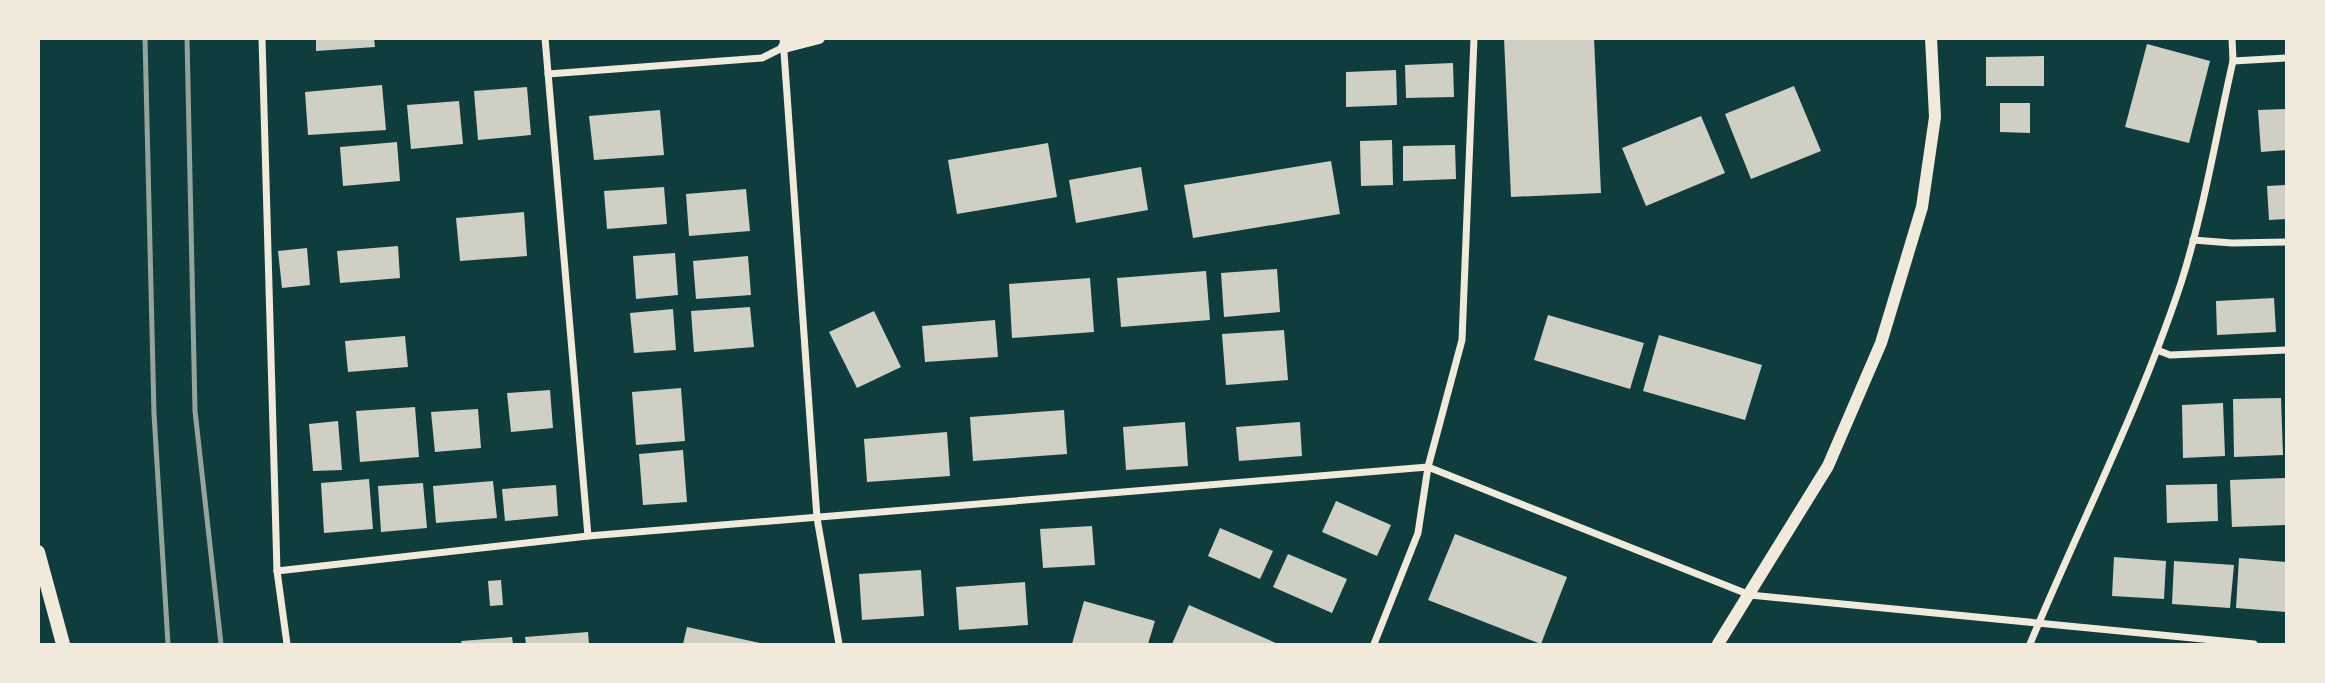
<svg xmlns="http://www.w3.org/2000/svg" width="2325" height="683" font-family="Lato,sans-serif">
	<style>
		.building { fill: #cfcfc3 }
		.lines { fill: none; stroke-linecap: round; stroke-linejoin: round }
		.minor { stroke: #f1e9da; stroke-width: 7 }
		.tertiary { stroke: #f1e9da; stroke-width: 12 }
		.secondary { stroke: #f1e9da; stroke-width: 14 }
		.rail { stroke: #97a49c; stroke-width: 5 }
	</style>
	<rect width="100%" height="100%" fill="#0f3d3e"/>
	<g class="building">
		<polygon points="316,38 374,38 375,47 316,51"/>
		<polygon points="1504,38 1594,38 1601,193 1511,197"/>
		<polygon points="2147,44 2210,61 2189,143 2125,127"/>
		<polygon points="2044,56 2044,86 1986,86 1986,57"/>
		<polygon points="1453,63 1454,97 1406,98 1405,65"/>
		<polygon points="1396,70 1397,105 1346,107 1346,72"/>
		<polygon points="382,85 386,130 308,135 305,92"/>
		<polygon points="1794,86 1821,151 1751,179 1725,114"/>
		<polygon points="527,87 531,135 478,140 474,91"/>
		<polygon points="459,101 463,144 411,149 407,105"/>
		<polygon points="2000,103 2030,103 2030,133 2000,132"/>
		<polygon points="2286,109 2286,150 2261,152 2258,110"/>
		<polygon points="660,110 664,155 594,160 589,116"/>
		<polygon points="1701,116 1725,173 1646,206 1622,148"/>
		<polygon points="1392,140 1393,185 1361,186 1360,141"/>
		<polygon points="397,142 400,181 343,186 340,147"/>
		<polygon points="1048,143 1057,197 957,214 948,160"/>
		<polygon points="1455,145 1456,179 1403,181 1403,146"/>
		<polygon points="1331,161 1340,214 1193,238 1184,185"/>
		<polygon points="1141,167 1148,210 1076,223 1069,180"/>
		<polygon points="2286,185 2286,219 2269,220 2267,186"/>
		<polygon points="664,187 667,224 607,229 604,191"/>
		<polygon points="746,189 750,231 689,236 686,194"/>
		<polygon points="524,212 527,256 460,261 456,218"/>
		<polygon points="398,246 400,278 340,283 337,251"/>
		<polygon points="307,248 310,285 282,288 278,251"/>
		<polygon points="675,253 678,295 636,299 633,256"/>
		<polygon points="748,256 751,295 696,299 693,261"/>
		<polygon points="1277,269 1280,312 1224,317 1221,273"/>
		<polygon points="1206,271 1210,320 1121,327 1117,278"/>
		<polygon points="1090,278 1094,332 1012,338 1009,284"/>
		<polygon points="2274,298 2276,332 2217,335 2216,301"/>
		<polygon points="750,307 754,347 694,352 691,311"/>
		<polygon points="673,309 676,350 634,353 630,313"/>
		<polygon points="874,311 901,367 857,388 829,332"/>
		<polygon points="1548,315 1644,343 1630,389 1534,360"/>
		<polygon points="995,320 998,357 925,362 922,326"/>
		<polygon points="1284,330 1288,380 1226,385 1222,334"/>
		<polygon points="1659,335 1762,365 1745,420 1643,391"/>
		<polygon points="405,336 408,367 348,372 345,341"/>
		<polygon points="681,388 685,441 636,445 632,392"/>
		<polygon points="550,390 553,428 511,432 507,393"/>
		<polygon points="2281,398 2283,455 2234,457 2233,399"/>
		<polygon points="2223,403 2225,456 2183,458 2182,405"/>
		<polygon points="415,407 419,457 360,462 356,411"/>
		<polygon points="478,409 481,448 435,452 431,412"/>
		<polygon points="1064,410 1067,454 973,461 970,417"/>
		<polygon points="338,421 342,470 313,471 309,424"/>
		<polygon points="1185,422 1188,466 1126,470 1123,427"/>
		<polygon points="1300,422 1302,456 1239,461 1236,427"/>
		<polygon points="947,432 950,476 867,482 864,439"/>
		<polygon points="683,450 687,502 643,505 639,454"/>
		<polygon points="2285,478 2286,525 2232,527 2230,480"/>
		<polygon points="369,479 373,529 324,533 321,483"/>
		<polygon points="493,481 497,518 436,523 433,486"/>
		<polygon points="423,483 427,528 381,532 378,486"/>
		<polygon points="2217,484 2218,521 2167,523 2166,485"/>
		<polygon points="556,485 558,516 505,521 502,489"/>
		<polygon points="1336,501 1391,525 1377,556 1322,532"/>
		<polygon points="1092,526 1095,565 1043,568 1040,529"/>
		<polygon points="1220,528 1273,551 1260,579 1208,556"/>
		<polygon points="1455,534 1567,577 1541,644 1428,600"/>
		<polygon points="1288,554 1347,579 1332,613 1273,587"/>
		<polygon points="2114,557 2166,561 2164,599 2112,596"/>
		<polygon points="2239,558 2286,562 2286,612 2236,608"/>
		<polygon points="2174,561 2234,565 2230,608 2172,604"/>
		<polygon points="921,570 924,616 862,620 859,574"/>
		<polygon points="501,580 503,605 490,606 488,581"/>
		<polygon points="1025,582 1028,625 959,630 956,587"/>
		<polygon points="1084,601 1155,621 1148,644 1072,644"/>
		<polygon points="1189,605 1278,644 1172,644"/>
		<polygon points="687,627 760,643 760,644 683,644"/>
		<polygon points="588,632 589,644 526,644 525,637"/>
		<polygon points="512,637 513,644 462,644 461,641"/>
	</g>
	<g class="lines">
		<g class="minor">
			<polyline points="262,38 277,571 287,644"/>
			<polyline points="545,38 588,536"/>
			<polyline points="783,38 817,518 839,644"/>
			<polyline points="2233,61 2286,58"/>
			<polyline points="548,74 762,58 784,47"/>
			<polyline points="2193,240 2232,243 2286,242"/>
			<polyline points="2157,350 2170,355 2286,350"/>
			<polyline points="277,571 588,536 1428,467 1750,595 2254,644"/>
			<polyline points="1374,644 1418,533 1428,467 1462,340 1474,38"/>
			<path d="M2030 644C2080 524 2140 407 2181 283 2204 211 2216 135 2233 61L2232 38"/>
		</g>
		<g class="tertiary">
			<polyline points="784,47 819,38"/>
			<polyline points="1718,644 1828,466 1881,343 1922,207 1935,117 1931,38"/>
		</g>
		<polyline class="secondary" points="38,552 63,644"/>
		<g class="rail">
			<polyline points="145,38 154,414 168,644"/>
			<polyline points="187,38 195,411 221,644"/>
		</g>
	</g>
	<rect width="2325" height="683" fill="none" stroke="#f1e9da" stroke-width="80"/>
</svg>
